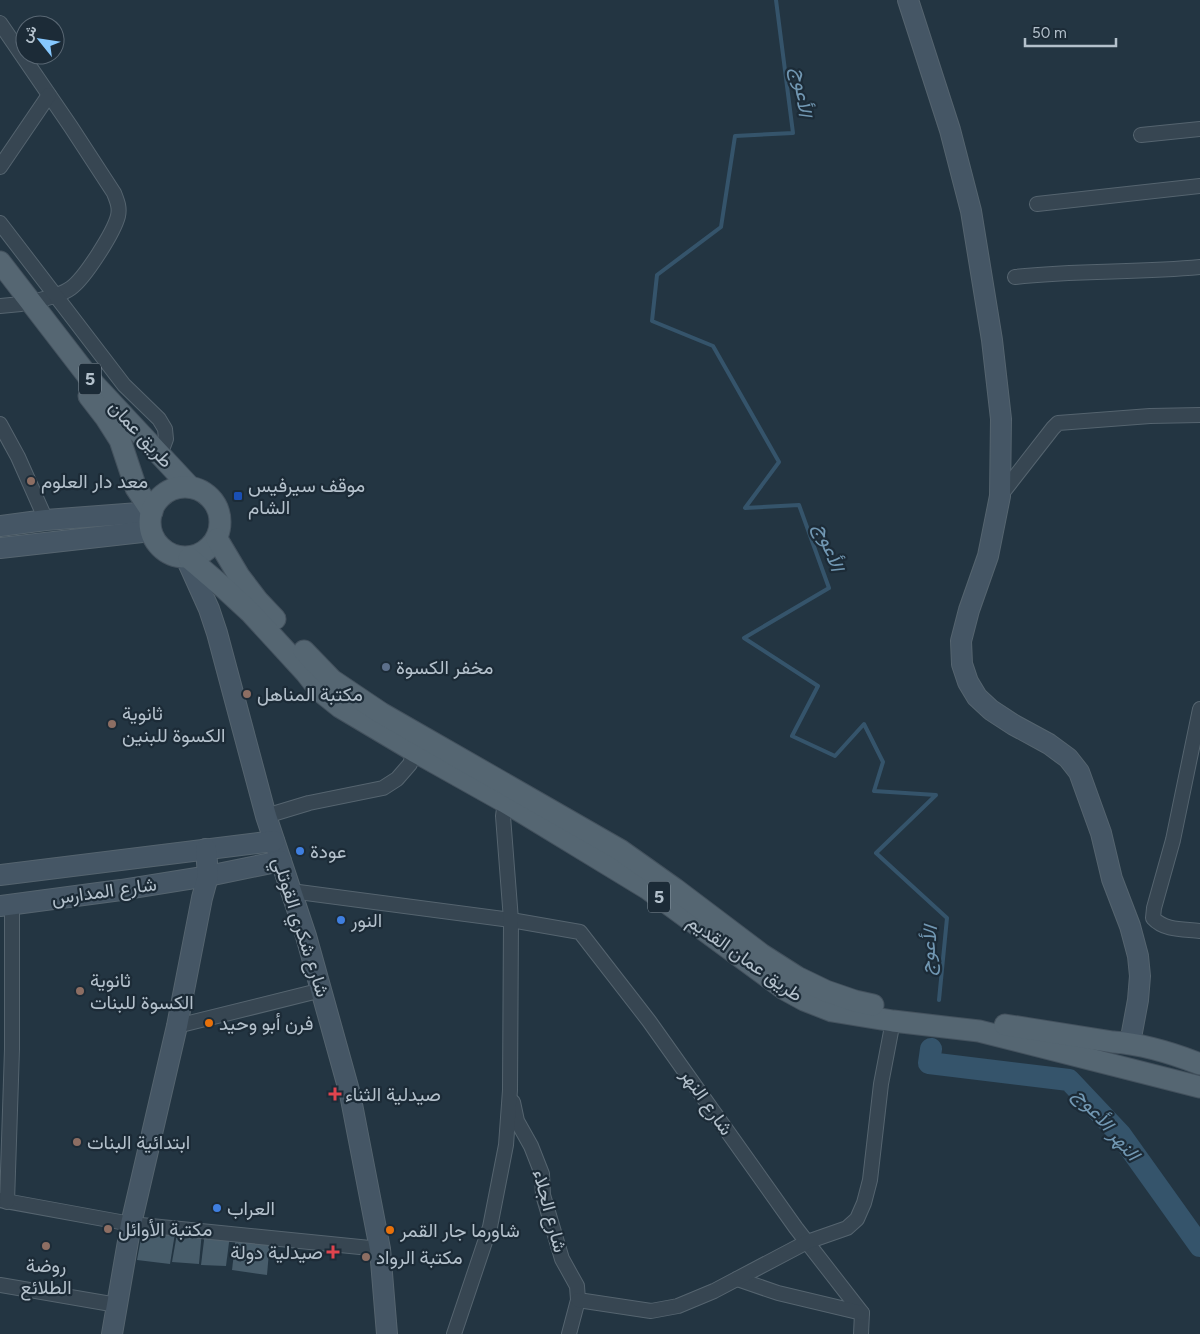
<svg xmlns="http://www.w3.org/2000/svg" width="1200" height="1334" font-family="Figtree,Vazirmatn,sans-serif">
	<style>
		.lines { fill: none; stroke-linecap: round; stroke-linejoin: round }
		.stream { stroke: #35546b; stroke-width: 4 }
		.river { stroke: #35546b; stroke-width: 22 }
		.building { fill: #485d6b }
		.street-casing { stroke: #55646f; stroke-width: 16 }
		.secondary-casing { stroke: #55646f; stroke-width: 22 }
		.primary-casing { stroke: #44525e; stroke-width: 23 }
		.street { stroke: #374652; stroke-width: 14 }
		.secondary { stroke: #455665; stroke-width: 20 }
		.primary { stroke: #556672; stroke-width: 21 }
		.education-dot { fill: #8d6e63; stroke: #1c2b37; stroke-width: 2 }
		.transit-dot { fill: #1a4fb4; stroke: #1c2b37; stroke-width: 2 }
		.service-dot { fill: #5c6f8a; stroke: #1c2b37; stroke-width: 2 }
		.shop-dot { fill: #3f7fe0; stroke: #1c2b37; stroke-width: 2 }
		.food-dot { fill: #e8710a; stroke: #1c2b37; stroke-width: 2 }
		.health-dot { fill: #e0444e; stroke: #1c2b37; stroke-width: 2 }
		.labels { text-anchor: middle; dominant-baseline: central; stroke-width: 4.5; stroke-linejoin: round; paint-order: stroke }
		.shield { fill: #1c2b37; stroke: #86949f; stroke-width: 1 }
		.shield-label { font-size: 18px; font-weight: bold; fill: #b4c1cc }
		.street-label { font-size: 19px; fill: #b4c1cc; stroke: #1c2b37 }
		.poi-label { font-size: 19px; fill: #b4c1cc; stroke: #1c2b37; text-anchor: start }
		.water-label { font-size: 20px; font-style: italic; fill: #7197b2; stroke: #1c2b37 }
	</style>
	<rect width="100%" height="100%" fill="#233542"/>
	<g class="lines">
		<polyline class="stream" points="776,0 793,133 735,136 721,227 657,275 652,321 713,346 779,462 745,508 799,505 829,588 744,638 818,686 792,736 835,756 864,724 883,762 874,791 936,795 876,853 947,918 939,1000"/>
		<polyline class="river" points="931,1049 929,1063 1069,1080 1120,1134 1200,1246"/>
	</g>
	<g class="building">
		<polygon points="144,1223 176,1227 170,1264 137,1260"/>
		<polygon points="178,1228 202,1231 199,1264 172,1262"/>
		<polygon points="205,1232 230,1235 226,1266 201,1265"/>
		<polygon points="236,1236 270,1240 267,1275 232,1270"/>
	</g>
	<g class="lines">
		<g class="street-casing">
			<g id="street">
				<path d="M0 23 71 127 114 193C117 201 120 207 118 216 114 232 85 278 71 288 60 296 44 299 31 302"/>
				<polyline points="1141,135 1200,129"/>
				<polyline points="0,167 49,95"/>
				<polyline points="1037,204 1200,186"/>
				<polyline points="0,223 124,385 159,419 165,429 166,439 160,455"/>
				<path d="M1015 277C1077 270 1139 273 1200 267"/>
				<polyline points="0,306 21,304"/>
				<polyline points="0,424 18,457 46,520"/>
				<polyline points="1000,496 1053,428 1058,423 1150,416 1200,415"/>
				<path d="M1200 709 1173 840 1154 908 1153 918C1165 931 1184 929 1200 931"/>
				<polyline points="266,816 309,803 383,788 397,779 410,764 414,751"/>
				<polyline points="291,891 511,920 580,932 649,1021 796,1228 862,1313 861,1334"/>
				<polyline points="177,1026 322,990"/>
				<polyline points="513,1102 517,1121 531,1146 542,1174 543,1195 562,1259 577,1286 578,1300 569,1334"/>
				<polyline points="0,1200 131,1224 380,1249"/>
				<polyline points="7,1202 12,1049 12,905"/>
				<polyline points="737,1279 778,1293 862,1313"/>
				<polyline points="0,1285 117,1305"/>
				<polyline points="578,1300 651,1311 678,1306 714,1291 807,1242 847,1228 857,1219 864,1203 870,1180 881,1084 893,1021"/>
				<polyline points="454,1334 490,1227 506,1145 510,1090 511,920 503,816 505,802"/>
			</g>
		</g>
		<g class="secondary-casing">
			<g id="secondary">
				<polyline points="908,0 950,130 971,211 992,340 1001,419 1000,496 988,556 969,610 961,641 962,664 968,682 977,697 991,710 1014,725 1049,744 1068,758 1079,772 1101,833 1112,879 1130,926 1138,956 1140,976 1138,1000 1130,1043"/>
				<polyline points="0,526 46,520 152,512"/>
				<polyline points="0,548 151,531"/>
				<polyline points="186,558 209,609 217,633 266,816 306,936 350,1094 380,1249 387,1334"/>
				<polyline points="0,875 274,841"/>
				<polyline points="0,906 121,890 208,876 281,861"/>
				<polyline points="112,1334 131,1224 177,1026 202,898 208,876 206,849"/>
			</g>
		</g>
		<g class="primary-casing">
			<g id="primary">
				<polyline points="0,262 94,384 190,487"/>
				<polyline points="89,396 106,418 120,440 136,488 152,512"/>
				<circle cx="185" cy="522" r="35"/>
				<polyline points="217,539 239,576 258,601 275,619"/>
				<polyline points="189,558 224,588 250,612 306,673 320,691 340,707 414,751 505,802 648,889 784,989 804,1000 832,1011 893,1021 979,1031 1200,1087"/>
				<polyline points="304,651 332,680 381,713 620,850 675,889 761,954 797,977 826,991 855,1001 873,1005"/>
				<path d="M1005 1025 1113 1042C1144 1044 1172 1053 1200 1064"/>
			</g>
		</g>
		<use href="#street" class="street"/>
		<use href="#secondary" class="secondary"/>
		<use href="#primary" class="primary"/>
	</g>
	<g class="education-dot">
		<circle cx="31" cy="481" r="5"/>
		<circle cx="247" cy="694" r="5"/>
		<circle cx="112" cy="724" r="5"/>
		<circle cx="80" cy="991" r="5"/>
		<circle cx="77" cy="1142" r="5"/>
		<circle cx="108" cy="1229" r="5"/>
		<circle cx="46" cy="1246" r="5"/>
		<circle cx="366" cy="1257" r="5"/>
	</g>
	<rect class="transit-dot" x="233" y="491" width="10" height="10" rx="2.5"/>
	<circle class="service-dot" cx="386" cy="667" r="5"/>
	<g class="shop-dot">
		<circle cx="300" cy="851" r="5"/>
		<circle cx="341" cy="920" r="5"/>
		<circle cx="217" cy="1208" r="5"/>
	</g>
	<g class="food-dot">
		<circle cx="209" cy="1023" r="5"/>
		<circle cx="390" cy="1230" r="5"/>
	</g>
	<g class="health-dot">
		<path d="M332.5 1086.5h5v5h5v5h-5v5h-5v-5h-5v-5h5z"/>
		<path d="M330.5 1244.5h5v5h5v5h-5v5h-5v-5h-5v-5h5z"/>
	</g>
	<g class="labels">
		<g class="shield">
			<rect x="79" y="363.5" width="22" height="31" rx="4"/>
			<rect x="648" y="881.5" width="22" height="31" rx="4"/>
		</g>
		<g class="shield-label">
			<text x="90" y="379">5</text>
			<text x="659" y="897">5</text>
		</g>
		<g class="street-label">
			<text transform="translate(141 434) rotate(47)">طريق عمان</text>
			<text transform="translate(104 891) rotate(-8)">شارع المدارس</text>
			<text transform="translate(301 927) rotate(72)">شارع شكري القوتلي</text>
			<text transform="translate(745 958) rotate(35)">طريق عمان القديم</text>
			<text transform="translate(707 1102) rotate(55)">شارع النهر</text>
			<text transform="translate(550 1211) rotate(75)">شارع الجلاء</text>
		</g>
		<g class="poi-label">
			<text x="41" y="481">معد دار العلوم</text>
			<text x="248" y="485">موقف سيرفيس<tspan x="248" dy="22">الشام</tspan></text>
			<text x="396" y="667">مخفر الكسوة</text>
			<text x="257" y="694">مكتبة المناهل</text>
			<text x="122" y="713">ثانوية<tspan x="122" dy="22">الكسوة للبنين</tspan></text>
			<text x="310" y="851">عودة</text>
			<text x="351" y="920">النور</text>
			<text x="90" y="980">ثانوية<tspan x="90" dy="22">الكسوة للبنات</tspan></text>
			<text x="219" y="1023">فرن أبو وحيد</text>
			<text x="345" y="1094">صيدلية الثناء</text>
			<text x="87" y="1142">ابتدائية البنات</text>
			<text x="227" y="1208">العراب</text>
			<text x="118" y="1229">مكتبة الأوائل</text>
			<text x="400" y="1230">شاورما جار القمر</text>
			<text x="323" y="1252" text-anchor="end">صيدلية دولة</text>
			<text x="376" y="1257">مكتبة الرواد</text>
			<text x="46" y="1265" text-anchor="middle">روضة<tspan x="46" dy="22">الطلائع</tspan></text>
		</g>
		<g class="water-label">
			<text transform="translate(803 92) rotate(83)">الأعوج</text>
			<text transform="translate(830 547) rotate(70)">الأعوج</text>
			<text transform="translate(928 950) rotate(-85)">الأعوج</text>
			<text transform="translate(1107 1124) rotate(49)">النهر الأعوج</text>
		</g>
	</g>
	<g transform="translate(40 40) rotate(300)"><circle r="24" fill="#1c2b37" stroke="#596773"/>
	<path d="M0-4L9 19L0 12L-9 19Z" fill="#86c8ff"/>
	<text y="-8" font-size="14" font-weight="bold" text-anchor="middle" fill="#b4c1cc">ش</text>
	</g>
	<path d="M1025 38v8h91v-8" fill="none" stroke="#b4c1cc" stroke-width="2.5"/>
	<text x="1032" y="38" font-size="15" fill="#b4c1cc" stroke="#1c2b37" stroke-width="4" paint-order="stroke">50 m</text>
</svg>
